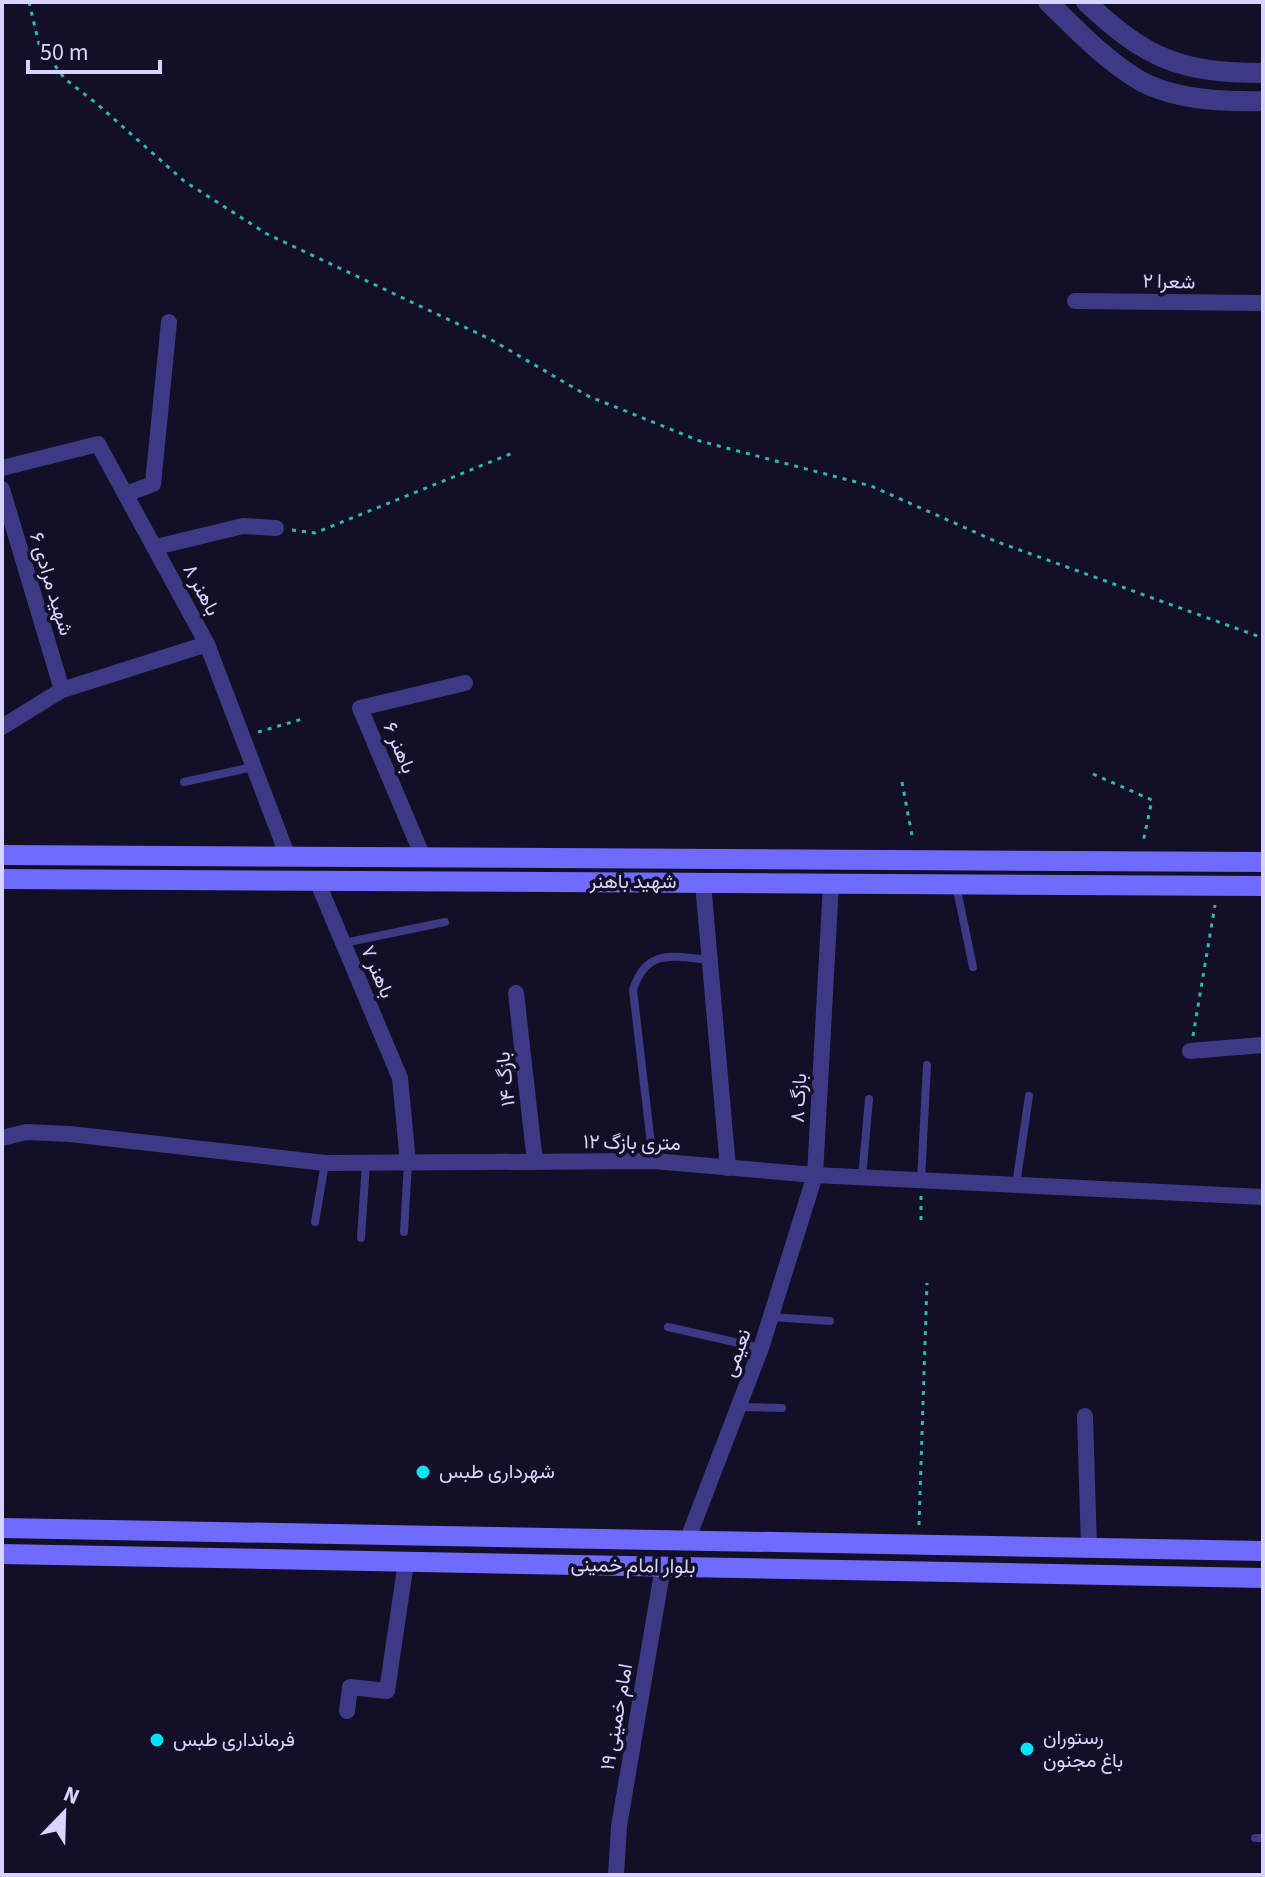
<svg xmlns="http://www.w3.org/2000/svg" width="1265" height="1877" font-family="'Source Sans 3',Vazirmatn,sans-serif">
	<style>
		.lines { fill: none; stroke-linecap: round; stroke-linejoin: round }
		.path { stroke: #2fb8b0; stroke-width: 3; stroke-dasharray: 4 6; stroke-linecap: butt }
		.service { stroke: #3d3a85; stroke-width: 8 }
		.minor { stroke: #3d3a85; stroke-width: 16 }
		.tertiary { stroke: #3d3a85; stroke-width: 20 }
		.secondary { stroke: #6f6bff; stroke-width: 20 }
		.poi-dot { fill: #00e5ff; stroke: #130f26; stroke-width: 3 }
		.labels { text-anchor: middle; dominant-baseline: central; stroke-width: 7; stroke-linejoin: round; paint-order: stroke }
		.street-label { font-size: 20px; fill: #d9d4ff; stroke: #130f26 }
		.poi-label { font-size: 20px; fill: #d9d4ff; stroke: #130f26; text-anchor: start }
	</style>
	<rect width="100%" height="100%" fill="#130f26"/>
	<g class="lines">
		<g class="path">
			<polyline points="29,2 39,44 65,79 96,103 184,181 267,234 490,339 588,396 700,441 871,486 995,541 1263,638"/>
			<polyline points="292,530 315,533 515,452"/>
			<polyline points="258,732 306,718"/>
			<polyline points="1093,774 1152,800 1143,842"/>
			<polyline points="902,782 913,841"/>
			<polyline points="1193,1036 1215,905"/>
			<polyline points="921,1220 921,1196"/>
			<polyline points="919,1525 927,1283"/>
		</g>
		<g class="service">
			<polyline points="184,782 253,767"/>
			<polyline points="956,885 973,967"/>
			<polyline points="344,943 445,922"/>
			<path d="M653 1161 633 990C646 948 673 956 709 960"/>
			<polyline points="862,1177 869,1099"/>
			<polyline points="921,1180 927,1065"/>
			<polyline points="1016,1185 1029,1096"/>
			<polyline points="315,1222 325,1163"/>
			<polyline points="404,1232 408,1163"/>
			<polyline points="361,1238 366,1163"/>
			<polyline points="771,1317 830,1321"/>
			<polyline points="668,1327 761,1348"/>
			<polyline points="739,1407 782,1408"/>
			<polyline points="1255,1838 1263,1838"/>
		</g>
		<g class="minor">
			<polyline points="1075,301 1263,303"/>
			<polyline points="2,468 98,444 207,644 288,857"/>
			<polyline points="2,489 62,690"/>
			<polyline points="126,494 153,484 169,322"/>
			<polyline points="156,547 243,526 276,528"/>
			<polyline points="2,727 62,690 207,644"/>
			<polyline points="423,857 360,708 465,683"/>
			<polyline points="317,881 400,1078 408,1163"/>
			<polyline points="703,883 728,1168"/>
			<polyline points="516,993 535,1162"/>
			<polyline points="1190,1051 1263,1045"/>
			<polyline points="2,1138 26,1132 70,1134 325,1163 653,1161 815,1175 1263,1197"/>
			<polyline points="1085,1416 1089,1548"/>
			<polyline points="687,1541 761,1348 815,1175 831,884"/>
			<polyline points="347,1711 350,1687 387,1691 406,1562"/>
			<polyline points="616,1875 619,1826 663,1567"/>
		</g>
		<g class="tertiary">
			<path d="M1048 2C1076 29 1103 58 1137 79 1172 100 1223 102 1263 101"/>
			<path d="M1086 2C1146 59 1181 73 1263 73"/>
		</g>
		<g class="secondary">
			<polyline points="2,855 1263,862"/>
			<polyline points="2,879 1263,886"/>
			<polyline points="2,1528 1263,1551"/>
			<polyline points="2,1554 1263,1578"/>
		</g>
	</g>
	<g class="poi-dot">
		<circle cx="423" cy="1472" r="8"/>
		<circle cx="157" cy="1740" r="8"/>
		<circle cx="1027" cy="1749" r="8"/>
	</g>
	<g class="labels">
		<g class="street-label">
			<text transform="translate(1169 282) rotate(1)">شعرا ۲</text>
			<text transform="translate(51 584) rotate(73)">شهید مرادی ۶</text>
			<text transform="translate(201 590) rotate(62)">باهنر ۸</text>
			<text transform="translate(399 748) rotate(67)">باهنر ۶</text>
			<text x="633" y="882">شهید باهنر</text>
			<text transform="translate(377 972) rotate(67)">باهنر ۷</text>
			<text transform="translate(506 1079) rotate(-96)">بازگ ۱۴</text>
			<text transform="translate(799 1098) rotate(-87)">بازگ ۸</text>
			<text transform="translate(632 1143) rotate(1)">۱۲ متری بازگ</text>
			<text transform="translate(737 1353) rotate(-70)">نعیمی</text>
			<text transform="translate(633 1566) rotate(1)">بلوار امام خمینی</text>
			<text transform="translate(617 1717) rotate(-80)">امام خمینی ۱۹</text>
		</g>
		<g class="poi-label">
			<text x="439" y="1472">شهرداری طبس</text>
			<text x="1043" y="1738">رستوران<tspan x="1043" dy="23">باغ مجنون</tspan></text>
			<text x="173" y="1740">فرمانداری طبس</text>
		</g>
	</g>
	<rect width="1265" height="1877" fill="none" stroke="#d9d4ff" stroke-width="8"/>
	<g transform="translate(64 1813) rotate(23)" stroke="#130f26" stroke-width="6" paint-order="stroke">
	<path d="M0-6L14 30L0 20L-14 30Z" fill="#d9d4ff"/>
	<text y="-12" font-size="22" font-weight="bold" text-anchor="middle" fill="#d9d4ff">N</text>
	</g>
	<path d="M28 60v12h132v-12" fill="none" stroke="#d9d4ff" stroke-width="4"/>
	<text x="40" y="60" font-size="24" fill="#d9d4ff" stroke="#130f26" stroke-width="6" paint-order="stroke">50 m</text>
</svg>
